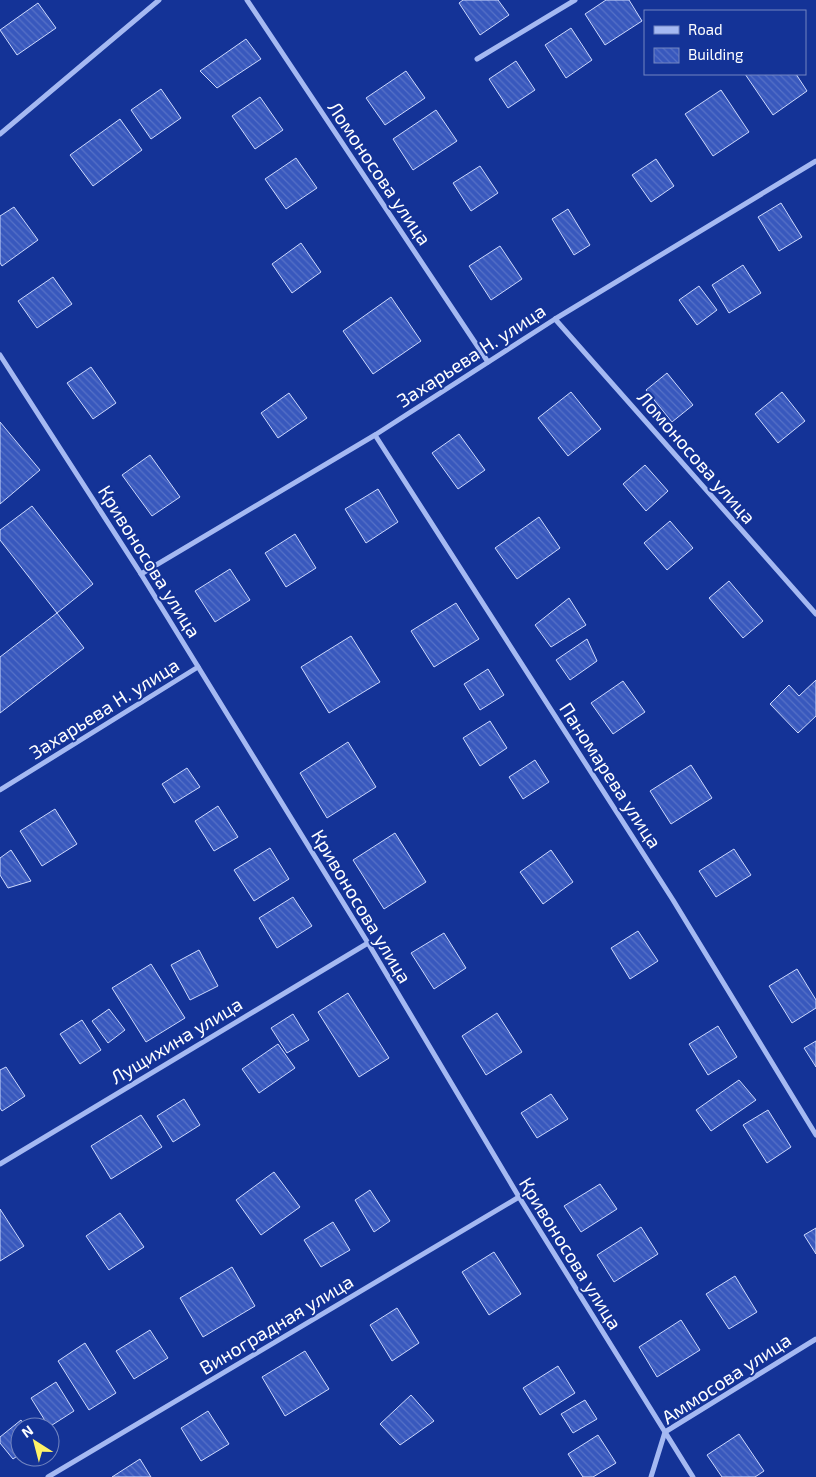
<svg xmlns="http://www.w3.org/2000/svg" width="816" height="1477" font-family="'Exo 2',sans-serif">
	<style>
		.building { fill: url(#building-back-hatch); stroke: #cdd9fd }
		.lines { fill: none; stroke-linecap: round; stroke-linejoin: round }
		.minor { stroke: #a5b9f2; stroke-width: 5 }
		.labels { text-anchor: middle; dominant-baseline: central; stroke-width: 4; stroke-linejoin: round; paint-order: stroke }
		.street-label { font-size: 19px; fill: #fff; stroke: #143397 }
	</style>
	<defs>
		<pattern id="building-back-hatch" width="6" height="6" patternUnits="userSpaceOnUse" patternTransform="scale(1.25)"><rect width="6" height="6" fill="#3858bd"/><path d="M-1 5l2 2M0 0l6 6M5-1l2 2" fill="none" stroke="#5671c7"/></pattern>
	</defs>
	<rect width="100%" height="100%" fill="#143397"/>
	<g class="building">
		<polygon points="463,0 498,0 509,15 480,35 459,3"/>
		<polygon points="606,0 629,0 642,21 605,45 585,14"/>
		<polygon points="38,3 56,28 17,55 0,30"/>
		<polygon points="571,28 592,60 566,78 545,45"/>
		<polygon points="246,39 261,59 217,88 200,71"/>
		<polygon points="516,61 535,90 508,108 489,79"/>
		<polygon points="406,71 425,98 385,125 366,98"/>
		<polygon points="745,74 796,74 807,91 773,115"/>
		<polygon points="161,89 181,118 151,139 131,110"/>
		<polygon points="721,90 749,132 713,156 685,114"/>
		<polygon points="260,97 283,130 255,149 232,116"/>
		<polygon points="436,110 457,141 413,170 393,139"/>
		<polygon points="120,119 142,150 93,186 70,155"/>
		<polygon points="296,158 317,188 286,209 265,179"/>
		<polygon points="656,159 674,186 651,202 632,175"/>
		<polygon points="480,166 498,193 471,211 453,183"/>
		<polygon points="781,203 802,237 779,251 758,217"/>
		<polygon points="14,207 38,240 2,266 0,263 0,216"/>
		<polygon points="568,209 590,245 574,255 552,219"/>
		<polygon points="301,243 321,272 292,293 272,264"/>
		<polygon points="500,246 522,279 491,300 469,266"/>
		<polygon points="743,265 761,293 729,313 712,285"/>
		<polygon points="53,277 72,304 37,328 18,301"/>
		<polygon points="699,286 717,310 697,325 679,300"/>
		<polygon points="391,297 421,341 373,374 343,331"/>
		<polygon points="91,367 116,403 93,419 67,383"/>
		<polygon points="667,373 693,405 672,422 646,390"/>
		<polygon points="571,392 601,429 568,456 538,418"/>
		<polygon points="782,392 805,421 778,443 755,414"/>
		<polygon points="289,393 307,418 278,438 261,413"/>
		<polygon points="0,422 40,470 0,504"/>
		<polygon points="459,434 485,470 458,489 432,453"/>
		<polygon points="150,455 180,497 152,516 122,475"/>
		<polygon points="645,465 668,491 646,511 623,484"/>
		<polygon points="378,489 398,522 366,543 345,509"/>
		<polygon points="32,506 93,584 57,613 0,540 0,530"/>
		<polygon points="539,517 560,548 517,579 495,548"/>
		<polygon points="670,521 693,548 667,570 644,543"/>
		<polygon points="295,534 316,568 286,587 265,553"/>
		<polygon points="230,569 250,600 215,622 195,591"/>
		<polygon points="729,581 763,621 743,638 709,598"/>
		<polygon points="569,598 586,625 551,647 535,625"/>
		<polygon points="456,603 479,639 434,667 411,631"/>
		<polygon points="57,613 84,648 0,713 0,657"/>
		<polygon points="351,636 380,682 329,713 301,667"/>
		<polygon points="587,639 597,661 570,680 556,660"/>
		<polygon points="488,669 504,695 480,710 464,684"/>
		<polygon points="816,680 816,716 798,733 770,704 789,685 799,696"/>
		<polygon points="623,681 645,712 613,734 591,703"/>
		<polygon points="490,721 507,748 480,766 463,738"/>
		<polygon points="348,742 376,787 327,818 300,773"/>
		<polygon points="535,760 549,782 523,799 509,777"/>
		<polygon points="691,765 712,798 671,824 650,791"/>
		<polygon points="187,768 200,787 174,803 162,784"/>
		<polygon points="218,806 238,837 214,851 195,821"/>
		<polygon points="55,809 77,844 42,866 20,831"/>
		<polygon points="395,833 426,882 384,909 353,860"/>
		<polygon points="270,848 289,879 254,901 234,870"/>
		<polygon points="734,849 751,875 716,897 699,871"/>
		<polygon points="11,850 31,881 8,888 0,875 0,858"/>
		<polygon points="551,850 573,882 543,904 520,872"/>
		<polygon points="293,897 312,926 277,948 259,918"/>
		<polygon points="638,931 658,961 630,979 611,948"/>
		<polygon points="444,933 466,968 434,989 411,953"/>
		<polygon points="199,950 218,986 190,1000 171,965"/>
		<polygon points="151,964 185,1018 146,1042 112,988"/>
		<polygon points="797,969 816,1000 816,1008 792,1023 769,986"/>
		<polygon points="348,993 389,1058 359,1077 318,1012"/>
		<polygon points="109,1009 125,1030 108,1043 92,1021"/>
		<polygon points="497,1013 522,1052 486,1075 462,1036"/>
		<polygon points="293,1014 309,1040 287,1053 271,1028"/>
		<polygon points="82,1020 101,1050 80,1064 60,1034"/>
		<polygon points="718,1026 737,1057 708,1075 689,1044"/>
		<polygon points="816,1041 816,1067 804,1048"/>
		<polygon points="278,1044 295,1068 259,1093 242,1069"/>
		<polygon points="6,1067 25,1096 2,1111 0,1108 0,1070"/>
		<polygon points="739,1080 756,1100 711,1131 696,1110"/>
		<polygon points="551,1094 568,1119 537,1138 521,1113"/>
		<polygon points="184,1099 200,1125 173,1142 157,1116"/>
		<polygon points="768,1110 791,1147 767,1163 743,1125"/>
		<polygon points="141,1115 162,1147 111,1179 91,1146"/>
		<polygon points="274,1172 300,1207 261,1235 236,1200"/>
		<polygon points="600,1184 617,1209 581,1232 564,1206"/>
		<polygon points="370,1190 390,1221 374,1232 355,1200"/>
		<polygon points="0,1209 24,1246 0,1261"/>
		<polygon points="120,1213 144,1247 109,1270 86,1236"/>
		<polygon points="333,1222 350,1250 321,1267 304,1240"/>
		<polygon points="641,1227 658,1254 614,1282 597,1255"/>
		<polygon points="816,1228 816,1254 804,1235"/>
		<polygon points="494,1252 521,1294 489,1315 462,1272"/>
		<polygon points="232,1267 255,1306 203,1337 180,1298"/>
		<polygon points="735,1276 757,1312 729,1329 706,1294"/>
		<polygon points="397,1308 419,1343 392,1361 370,1325"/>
		<polygon points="681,1320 700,1350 657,1377 639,1347"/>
		<polygon points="150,1330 168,1358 134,1379 116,1351"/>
		<polygon points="85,1343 116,1393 89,1410 58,1361"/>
		<polygon points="305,1351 329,1389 285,1416 262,1377"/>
		<polygon points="558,1366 575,1393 540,1415 523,1388"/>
		<polygon points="56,1382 74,1411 49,1427 31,1398"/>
		<polygon points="411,1395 434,1421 400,1445 380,1424"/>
		<polygon points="585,1400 597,1419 573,1433 561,1414"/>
		<polygon points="208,1411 229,1444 201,1461 181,1428"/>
		<polygon points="21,1420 26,1427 20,1427 20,1454 13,1459 0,1443 0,1437"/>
		<polygon points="739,1434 764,1471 755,1477 722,1477 707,1455"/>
		<polygon points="598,1435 616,1463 593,1477 583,1477 568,1454"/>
		<polygon points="140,1459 151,1477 112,1477"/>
	</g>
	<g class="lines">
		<g class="minor">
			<polyline points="247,0 488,362"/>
			<polyline points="477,59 575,0"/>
			<polyline points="0,134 159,0"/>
			<polyline points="555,319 816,614"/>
			<polyline points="0,355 141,574 368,943 519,1197 693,1477"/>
			<polyline points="375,435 673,900 816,1135"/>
			<polyline points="141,574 375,435 555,319 816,161"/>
			<polyline points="0,790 198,667"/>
			<polyline points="0,1164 368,943"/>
			<polyline points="48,1477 519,1197"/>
			<polyline points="651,1477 665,1432 816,1339"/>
		</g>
	</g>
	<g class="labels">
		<g class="street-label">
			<text transform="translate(380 173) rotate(56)">Ломоносова улица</text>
			<text transform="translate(471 355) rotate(-33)">Захарьева Н. улица</text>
			<text transform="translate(697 457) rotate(49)">Ломоносова улица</text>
			<text transform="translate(150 561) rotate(58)">Кривоносова улица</text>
			<text transform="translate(104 708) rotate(-32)">Захарьева Н. улица</text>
			<text transform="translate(611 775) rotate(57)">Паномарева улица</text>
			<text transform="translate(362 906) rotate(59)">Кривоносова улица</text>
			<text transform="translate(176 1040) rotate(-31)">Лущихина улица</text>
			<text transform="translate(571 1253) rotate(58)">Кривоносова улица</text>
			<text transform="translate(276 1324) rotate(-31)">Виноградная улица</text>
			<text transform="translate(726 1378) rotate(-33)">Аммосова улица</text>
		</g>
	</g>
	<rect x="644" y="10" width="162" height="65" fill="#143397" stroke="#7285c1"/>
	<rect x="654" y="26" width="25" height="8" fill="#a5b9f2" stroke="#7285c1"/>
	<text x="688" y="35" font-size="15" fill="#ffffff">Road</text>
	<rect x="654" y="48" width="25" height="15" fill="url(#building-back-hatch)" stroke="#7285c1"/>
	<text x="688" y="60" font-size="15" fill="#ffffff">Building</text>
	<g transform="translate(35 1442) rotate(324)"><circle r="24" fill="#143397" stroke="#7285c1"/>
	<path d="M0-4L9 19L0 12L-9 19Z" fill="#fff267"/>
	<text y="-8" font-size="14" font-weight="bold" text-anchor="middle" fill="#ffffff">N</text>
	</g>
</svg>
